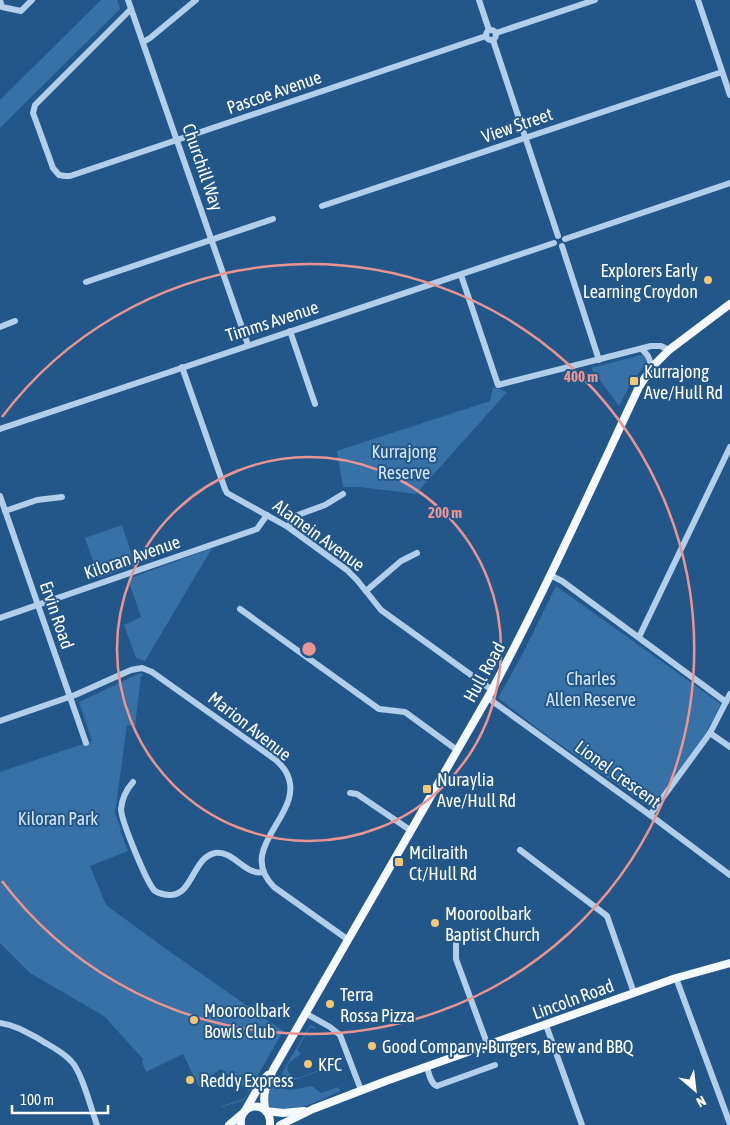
<svg xmlns="http://www.w3.org/2000/svg" width="730" height="1125" font-family="'Asap Condensed',sans-serif">
	<style>
		.green { fill: #3871a6 }
		.lines { fill: none; stroke-linecap: round; stroke-linejoin: round }
		.minor { stroke: #b1ceea; stroke-width: 6 }
		.major { stroke: #f4f9fe; stroke-width: 8 }
		.ring { fill: none; stroke: #ea9494; stroke-width: 2.5 }
		.poi-dot { fill: #f4c774; stroke: #245789; stroke-width: 2 }
		.labels { text-anchor: middle; dominant-baseline: central; stroke-width: 4; stroke-linejoin: round; paint-order: stroke }
		.street-label { font-size: 18px; fill: #fff; stroke: #245789 }
		.poi-label { font-size: 18px; fill: #fff; stroke: #245789; text-anchor: start }
		.park-label { font-size: 18px; fill: #d5e7f7; stroke: #245789 }
		.centre { fill: #ea9494; stroke: #245789; stroke-width: 2.5 }
		.ring-label { font-size: 15px; text-anchor: middle; font-weight: bold; fill: #ea9494; stroke: #245789; stroke-width: 4; stroke-linejoin: round; paint-order: stroke }
	</style>
	<rect width="100%" height="100%" fill="#245789"/>
	<g class="green">
		<polygon points="101,0 117,0 120,9 0,128 0,100"/>
		<polygon points="641,355 646,358 646,364 631,383 619,406 591,368"/>
		<polygon points="493,387 507,392 416,494 360,487 343,487 337,451 490,401"/>
		<polygon points="122,525 135,565 99,578 85,538"/>
		<polygon points="212,548 145,661 136,658 124,625 141,617 128,579"/>
		<polygon points="556,586 721,704 706,733 651,808 548,736 498,698 522,655"/>
		<polygon points="140,673 144,675 141,676 135,726 127,725 115,813 121,829 120,831 128,851 90,866 106,905 159,944 283,1031 244,1100 222,1107 222,1106 243,1099 249,1091 221,1069 208,1078 199,1087 183,1054 146,1072 142,1062 143,1059 104,1016 30,973 0,943 0,772 92,741 79,702"/>
		<path d="M310 1025 316 1028 315 1029 310 1027 297 1050 301 1054C297 1057 293 1059 290 1062 283 1069 290 1077 298 1078L341 1062 342 1063 289 1082 282 1073Z"/>
		<path d="M270 1086 290 1090 312 1086 321 1093 339 1087 340 1091C324 1098 279 1123 267 1102Z"/>
	</g>
	<g class="lines">
		<g class="minor">
			<polyline points="0,0 2,7 21,11 32,0"/>
			<polyline points="128,0 248,345"/>
			<polyline points="479,0 489,30"/>
			<polyline points="698,0 730,95"/>
			<polyline points="131,9 35,105 33,113 36,121 53,168 59,175 65,176 70,176 486,36"/>
			<circle cx="491" cy="35" r="5"/>
			<polyline points="496,33 595,0"/>
			<polyline points="493,40 558,236"/>
			<polyline points="143,42 150,38 196,0"/>
			<polyline points="322,206 722,72"/>
			<polyline points="565,239 730,183"/>
			<polyline points="562,246 599,360"/>
			<polyline points="461,275 498,385 651,346 661,346 669,350"/>
			<polyline points="86,282 273,219"/>
			<polyline points="0,327 15,321"/>
			<polyline points="290,331 315,404"/>
			<polyline points="642,349 648,356 652,367"/>
			<polyline points="182,367 225,489 227,493 288,527 347,570 357,580 381,610 492,690"/>
			<polyline points="0,429 554,243"/>
			<polyline points="0,496 86,743"/>
			<polyline points="5,511 37,500 62,497"/>
			<polyline points="288,527 295,516 325,505 343,494"/>
			<polyline points="550,575 562,581 726,702"/>
			<polyline points="366,591 401,561 417,553"/>
			<polyline points="240,609 379,709 405,712 457,750"/>
			<polyline points="0,618 257,529 267,515"/>
			<polyline points="639,637 730,447"/>
			<polyline points="488,698 650,815 730,875"/>
			<path d="M0 721 75 695 131 670 142 668 152 672 276 760C280 764 284 768 286 772 309 813 233 846 274 887L347 939"/>
			<polyline points="710,733 730,747"/>
			<path d="M133 782C126 790 122 799 121 809 121 820 147 884 155 891 158 893 165 895 169 895 193 896 192 858 215 853 234 850 245 876 263 872"/>
			<polyline points="350,793 357,794 410,830"/>
			<polyline points="650,815 710,733 730,694"/>
			<polyline points="520,850 607,916 634,993"/>
			<polyline points="456,944 456,959 488,1046"/>
			<polyline points="676,978 730,1124"/>
			<polyline points="305,1013 330,1027 340,1035 361,1090"/>
			<path d="M0 1023C15 1025 26 1032 39 1039 50 1046 62 1051 71 1061 82 1072 91 1109 97 1125"/>
			<polyline points="546,1025 582,1125"/>
			<path d="M427 1067C429 1073 430 1083 437 1086L495 1065"/>
		</g>
		<g class="major">
			<polyline points="245,1111 262,1081 268,1075"/>
			<path d="M266 1111C261 1095 267 1084 273 1070L492 690C545 591 591 489 639 387L652 367 669 350 730 304"/>
			<polyline points="266,1111 283,1113 304,1111"/>
			<polyline points="229,1125 242,1114"/>
			<path d="M241 1125C238 1101 272 1100 270 1125"/>
			<polyline points="280,1125 313,1109 386,1081 676,978 730,963"/>
		</g>
	</g>
	<g class="ring">
		<circle cx="309" cy="649" r="192"/>
		<path d="M2 417A385 385 0 1 1 2 881"/>
	</g>
	<g class="poi-dot">
		<circle cx="708" cy="280" r="5"/>
		<rect x="629" y="376" width="10" height="10" rx="2.5"/>
		<rect x="422" y="784" width="10" height="10" rx="2.5"/>
		<rect x="394" y="857" width="10" height="10" rx="2.5"/>
		<circle cx="435" cy="923" r="5"/>
		<circle cx="330" cy="1004" r="5"/>
		<circle cx="194" cy="1020" r="5"/>
		<circle cx="372" cy="1046" r="5"/>
		<circle cx="308" cy="1064" r="5"/>
		<circle cx="190" cy="1080" r="5"/>
	</g>
	<g class="labels">
		<g class="street-label">
			<text transform="translate(274 92) rotate(-19)">Pascoe Avenue</text>
			<text transform="translate(517 125) rotate(-19)">View Street</text>
			<text transform="translate(203 167) rotate(71)">Churchill Way</text>
			<text transform="translate(272 321) rotate(-18)">Timms Avenue</text>
			<text transform="translate(319 535) rotate(36)">Alamein Avenue</text>
			<text transform="translate(132 557) rotate(-19)">Kiloran Avenue</text>
			<text transform="translate(57 615) rotate(71)">Ervin Road</text>
			<text transform="translate(484 672) rotate(-61)">Hull Road</text>
			<text transform="translate(250 726) rotate(38)">Marion Avenue</text>
			<text transform="translate(618 774) rotate(36)">Lionel Crescent</text>
			<text transform="translate(573 999) rotate(-20)">Lincoln Road</text>
		</g>
		<g class="poi-label">
			<text x="698" y="270" text-anchor="end">Explorers Early<tspan x="698" dy="21">Learning Croydon</tspan></text>
			<text x="644" y="371">Kurrajong<tspan x="644" dy="21">Ave/Hull Rd</tspan></text>
			<text x="437" y="779">Nuraylia<tspan x="437" dy="21">Ave/Hull Rd</tspan></text>
			<text x="409" y="852">Mcilraith<tspan x="409" dy="21">Ct/Hull Rd</tspan></text>
			<text x="445" y="913">Mooroolbark<tspan x="445" dy="21">Baptist Church</tspan></text>
			<text x="340" y="994">Terra<tspan x="340" dy="21">Rossa Pizza</tspan></text>
			<text x="204" y="1010">Mooroolbark<tspan x="204" dy="21">Bowls Club</tspan></text>
			<text x="382" y="1046">Good Company: Burgers, Brew and BBQ</text>
			<text x="318" y="1064">KFC</text>
			<text x="200" y="1080">Reddy Express</text>
		</g>
		<g class="park-label">
			<text x="404" y="451">Kurrajong<tspan x="404" dy="21">Reserve</tspan></text>
			<text x="591" y="678">Charles<tspan x="591" dy="21">Allen Reserve</tspan></text>
			<text x="58" y="818">Kiloran Park</text>
		</g>
	</g>
	<circle cx="309" cy="649" r="8" class="centre"/>
	<g class="ring-label">
		<text x="581" y="382">400 m</text>
		<text x="445" y="518">200 m</text>
	</g>
	<g transform="translate(695 1090) rotate(152)" stroke="#245789" stroke-width="4" paint-order="stroke">
	<path d="M0-4L9 19L0 12L-9 19Z" fill="#ffffff"/>
	<text y="-8" font-size="14" font-weight="bold" text-anchor="middle" fill="#ffffff">N</text>
	</g>
	<path d="M12 1105v8h96v-8" fill="none" stroke="#ffffff" stroke-width="2.5"/>
	<text x="20" y="1105" font-size="15" fill="#ffffff" stroke="#245789" stroke-width="4" paint-order="stroke">100 m</text>
</svg>
